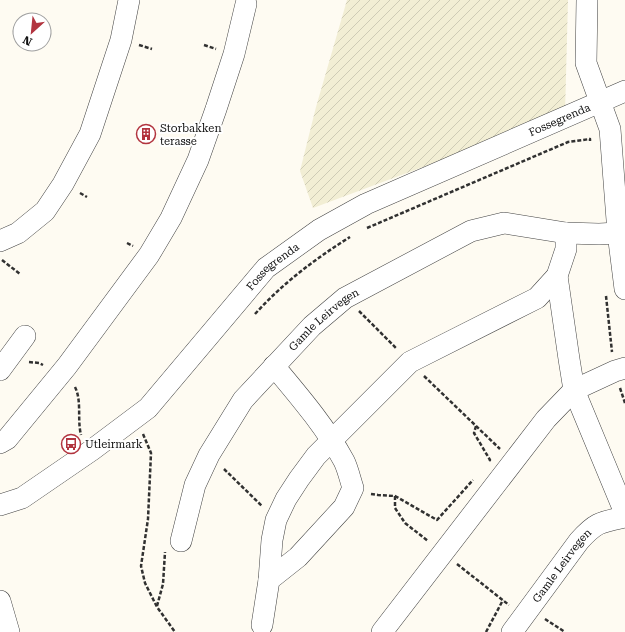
<svg xmlns="http://www.w3.org/2000/svg" width="625" height="632" font-family="'Roboto Serif',serif">
	<style>
		.farmland { fill: url(#farmland-furrows) }
		.lines { fill: none; stroke-linecap: round; stroke-linejoin: round }
		.minor-casing { stroke: #424242; stroke-width: 22 }
		.path { stroke: #313131; stroke-width: 2.5; stroke-dasharray: 4 2; stroke-linecap: butt }
		.minor { stroke: #fff; stroke-width: 21 }
		.labels { text-anchor: middle; dominant-baseline: central; stroke-width: 4; stroke-linejoin: round; paint-order: stroke }
		.street-label { font-size: 11px; fill: #0f0f0f; stroke: #fff }
		.poi-label { font-size: 11px; fill: #0f0f0f; stroke: #fff; text-anchor: start }
	</style>
	<defs>
		<pattern id="farmland-furrows" width="10" height="10" patternUnits="userSpaceOnUse"><rect width="10" height="10" fill="#f2eed4"/><path d="M-1 1l2-2M0 10L10 0M9 11l2-2" fill="none" stroke="#cecbb5"/></pattern>
	</defs>
	<rect width="100%" height="100%" fill="#fefbf2"/>
	<polygon class="farmland" points="347,0 568,0 565,114 313,208 300,171 316,107"/>
	<g class="lines">
		<g class="minor-casing">
			<g id="minor">
				<polyline points="587,0 586,63 610,129 618,233 625,289"/>
				<polyline points="0,241 18,233 45,211 63,184 90,134 121,40 129,0"/>
				<polyline points="557,276 569,359 574,390 625,513"/>
				<polyline points="0,370 25,336"/>
				<polyline points="0,443 7,439 67,366 149,255 171,218 198,160 216,109 234,54 246,4"/>
				<path id="s1" d="M0 505 22 498 92 450 148 408 266 268 319 230 366 204 625 91"/>
				<path id="s2" d="M181 541 195 485 209 455 243 400 312 326 345 298 471 231 504 223 566 233 599 234 618 233"/>
				<polyline points="269,580 272,540 276,520 286,499 299,479 316,456 410,362 537,298 557,276 566,249 566,233"/>
				<polyline points="0,601 9,632"/>
				<path d="M262 625 269 580 298 557 344 507 353 488C350 479 348 469 344 461 325 426 299 396 274 366"/>
				<polyline points="382,632 546,419 574,390 615,371 625,368"/>
				<path id="s3" d="M512 632 579 541C596 522 601 522 625 517"/>
			</g>
		</g>
		<g class="path">
			<polyline points="139,45 152,49"/>
			<polyline points="204,45 216,49"/>
			<polyline points="80,193 87,197"/>
			<polyline points="367,228 568,142 590,139 590,141"/>
			<polyline points="127,243 133,246"/>
			<polyline points="2,260 20,274"/>
			<polyline points="606,296 612,352"/>
			<polyline points="359,311 397,349"/>
			<path d="M255 314C283 283 315 259 350 237"/>
			<polyline points="29,362 39,363 43,365"/>
			<polyline points="424,376 500,449"/>
			<path d="M75 387C82 401 77 419 81 435"/>
			<polyline points="620,388 625,403"/>
			<polyline points="476,426 474,433 490,460 489,461"/>
			<polyline points="143,434 151,453 148,519 141,566 145,583 157,607 175,632"/>
			<polyline points="224,469 262,506"/>
			<polyline points="371,494 378,495 395,496 437,520 473,480"/>
			<polyline points="395,496 395,508 405,523 428,541"/>
			<polyline points="457,564 509,605"/>
			<polyline points="157,606 163,584 165,552"/>
			<polyline points="545,619 565,632"/>
			<polyline points="486,632 503,600"/>
		</g>
		<use href="#minor" class="minor"/>
	</g>
	<defs>
		<g id="building-ring" transform="scale(1)"><circle r="9.5" fill="#fff" stroke="#b2343f" stroke-width="1.5"/><path d="M-4-6H4V6H1V3H-1V6H-4ZM-2.5-4.3h1.7v1.8h-1.7ZM.8-4.3h1.7v1.8H.8ZM-2.5-1h1.7V.8h-1.7ZM.8-1h1.7V.8H.8Z" fill="#b2343f"/></g>
		<g id="bus-ring" transform="scale(1)"><circle r="9.5" fill="#fff" stroke="#b2343f" stroke-width="1.5"/><path d="M-5-6H5V4H4V6H2V4H-2V6H-4V4H-5ZM-3.5-4V0h7V-4ZM-3.5 1.2v1.5H-2V1.2ZM2 1.2v1.5H3.5V1.2Z" fill="#b2343f"/></g>
	</defs>
	<g fill-rule="evenodd">
		<use href="#building-ring" x="146" y="134"/>
		<use href="#bus-ring" x="71" y="444"/>
	</g>
	<g class="labels">
		<g class="street-label">
			<text stroke="none"><textPath href="#s1" startOffset="691">Fossegrenda</textPath></text>
			<text stroke="none"><textPath href="#s1" startOffset="367">Fossegrenda</textPath></text>
			<text stroke="none"><textPath href="#s2" startOffset="270">Gamle Leirvegen</textPath></text>
			<text stroke="none"><textPath href="#s3" startOffset="83">Gamle Leirvegen</textPath></text>
		</g>
		<g class="poi-label">
			<text x="160" y="128">Storbakken<tspan x="160" dy="13">terasse</tspan></text>
			<text x="85" y="444">Utleirmark</text>
		</g>
	</g>
	<g transform="translate(32 32) rotate(207)"><circle r="19" fill="#ffffff" stroke="#9f9f9f"/>
	<path d="M0-3L7 15L0 10L-7 15Z" fill="#b2343f"/>
	<text y="-6" font-size="11" font-weight="bold" text-anchor="middle" fill="#0f0f0f">N</text>
	</g>
</svg>
